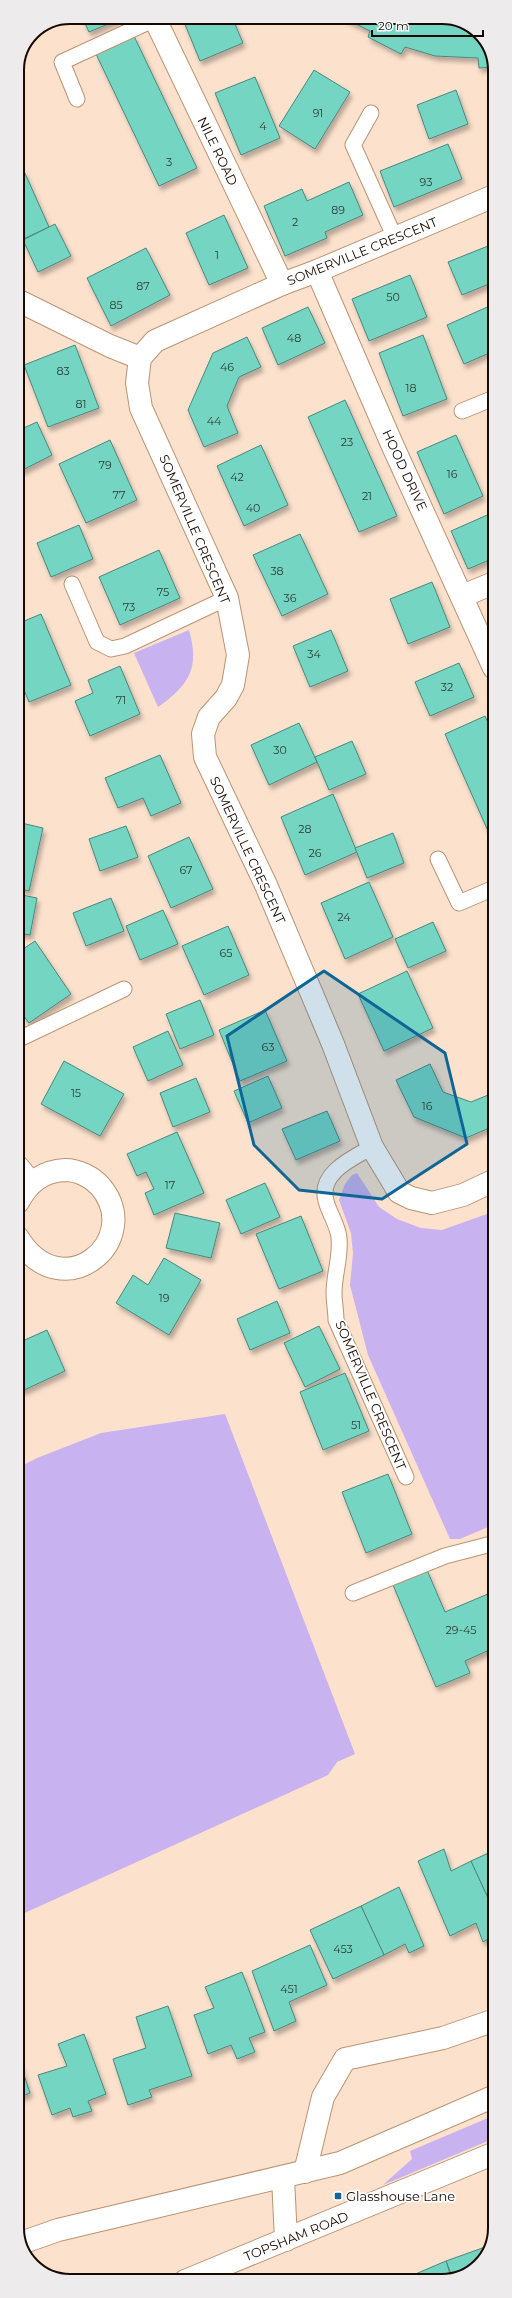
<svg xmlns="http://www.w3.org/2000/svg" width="512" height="2298" font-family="Montserrat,sans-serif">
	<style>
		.green { fill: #c8b2ef }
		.building { fill: #75d5c3; stroke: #49877c; filter: url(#shadow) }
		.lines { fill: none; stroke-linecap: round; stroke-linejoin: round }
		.lane-casing { stroke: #bc9372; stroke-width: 17 }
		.street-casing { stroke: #bc9372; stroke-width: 24 }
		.secondary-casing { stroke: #bc9372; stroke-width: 24 }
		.lane { stroke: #fff; stroke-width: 15 }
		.street { stroke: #fff; stroke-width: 22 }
		.secondary { stroke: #fff; stroke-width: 22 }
		.marked { fill: #0d6696; fill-opacity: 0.2; stroke: #0d6696; stroke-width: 3; stroke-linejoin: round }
		.poi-dot { fill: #0d6696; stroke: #fff; stroke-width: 1.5 }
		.labels { text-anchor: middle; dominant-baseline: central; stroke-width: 3.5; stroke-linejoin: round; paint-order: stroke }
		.number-label { font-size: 11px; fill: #2f3d32 }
		.street-label { font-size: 13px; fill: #180a01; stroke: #fff }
		.poi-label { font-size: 13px; fill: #180a01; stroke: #fff; text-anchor: start }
		.rim { fill: none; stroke: #180a01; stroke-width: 2 }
	</style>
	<defs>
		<filter id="shadow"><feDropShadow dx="2.5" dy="4.5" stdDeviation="2" flood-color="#0004"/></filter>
	</defs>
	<rect width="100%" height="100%" fill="#fce2cd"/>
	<g class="green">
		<path d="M189 630C200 668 189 685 158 707L134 653Z"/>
		<polygon points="357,1173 379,1207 397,1219 421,1228 442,1230 495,1211 495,1524 460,1539 450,1539 368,1355 350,1285 353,1253 351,1233 339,1200 345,1184 352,1175"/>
		<polygon points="225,1414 355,1754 337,1762 328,1775 18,1916 18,1468 37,1458 101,1433"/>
		<polygon points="495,2115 495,2138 383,2185 412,2159 410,2151"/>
	</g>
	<g class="building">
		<polygon points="82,17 125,17 89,32"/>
		<polygon points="182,17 232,17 243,43 200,61"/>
		<polygon points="342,17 448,17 479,32 494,60 494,67 479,68 478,58 435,56 405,47 401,54 368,37 370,31"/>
		<polygon points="134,36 197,168 159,186 96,54"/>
		<polygon points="314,70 350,92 315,149 279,126"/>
		<polygon points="255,77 280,138 241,155 215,93"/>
		<polygon points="456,90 468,124 429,139 417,105"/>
		<polygon points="448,144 462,179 394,207 380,171"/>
		<polygon points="24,171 49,227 17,242 17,175"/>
		<polygon points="349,182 363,215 325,232 327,238 285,256 264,206 302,189 307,201"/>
		<polygon points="224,215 248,268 209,285 186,233"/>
		<polygon points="55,224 71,256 38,272 23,240"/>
		<polygon points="488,246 494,261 494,282 462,295 448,262"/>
		<polygon points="146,248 170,295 111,326 87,278"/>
		<polygon points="410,275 427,317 369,341 352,299"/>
		<polygon points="494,304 494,351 464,364 447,325"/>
		<polygon points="308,307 325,343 278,365 262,328"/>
		<polygon points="423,335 447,399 403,416 379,353"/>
		<polygon points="247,337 261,367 239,377 227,406 238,433 204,447 188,410 213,353"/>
		<polygon points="75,345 99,408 48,427 24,365"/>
		<polygon points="345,400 397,516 359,532 308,417"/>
		<polygon points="37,422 52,455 17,473 17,431"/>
		<polygon points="456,435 483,496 444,514 417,452"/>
		<polygon points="110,440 137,500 86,523 59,464"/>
		<polygon points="261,445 288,505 244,526 217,466"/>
		<polygon points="494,512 494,558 468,569 451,531"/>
		<polygon points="79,525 93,559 51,577 37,543"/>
		<polygon points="300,534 328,594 282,616 253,555"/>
		<polygon points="159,550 180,598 120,625 99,577"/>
		<polygon points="432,582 450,627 408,644 390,599"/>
		<polygon points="41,614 71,685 29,702 17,673 17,624"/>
		<polygon points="331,630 348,671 310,687 293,646"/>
		<polygon points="459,663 474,697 430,716 415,682"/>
		<polygon points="120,666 140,714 90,736 75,701 93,693 88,680"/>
		<polygon points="485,716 494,736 494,839 492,840 445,734"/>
		<polygon points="299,723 317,762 269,785 251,745"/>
		<polygon points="352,741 366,774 329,790 315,757"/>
		<polygon points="160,755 181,803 151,816 143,798 118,808 105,778"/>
		<polygon points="333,794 357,852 305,875 281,817"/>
		<polygon points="17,822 43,828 29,891 17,888"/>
		<polygon points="126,826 138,857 100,871 89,839"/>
		<polygon points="393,833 404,863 367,878 355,848"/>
		<polygon points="189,837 213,889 171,908 148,856"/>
		<polygon points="369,882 393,937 345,959 321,903"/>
		<polygon points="17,894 37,898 30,935 17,933"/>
		<polygon points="111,898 124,931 86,946 73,913"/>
		<polygon points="163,910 178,944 140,960 126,926"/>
		<polygon points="433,922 446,951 408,968 395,939"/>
		<polygon points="228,926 249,975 204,995 182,946"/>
		<polygon points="35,941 71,994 29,1023 17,1007 17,953"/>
		<polygon points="407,971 433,1028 384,1051 358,994"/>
		<polygon points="200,1000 214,1035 180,1049 166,1014"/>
		<polygon points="265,1010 287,1061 240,1081 219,1030"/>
		<polygon points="168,1031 183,1065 148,1081 133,1047"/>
		<polygon points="64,1061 124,1094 100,1136 41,1104"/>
		<polygon points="430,1064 443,1092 471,1102 493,1093 494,1126 466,1138 414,1117 396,1080"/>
		<polygon points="494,1068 494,1086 488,1071"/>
		<polygon points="268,1076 282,1108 248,1123 234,1091"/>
		<polygon points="196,1078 210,1112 173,1127 160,1093"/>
		<polygon points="327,1111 340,1141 296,1160 282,1129"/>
		<polygon points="177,1132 204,1193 154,1215 145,1193 154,1189 146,1172 137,1176 127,1154"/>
		<polygon points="265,1183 280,1217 241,1234 226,1200"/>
		<polygon points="175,1213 220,1223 211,1258 166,1248"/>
		<polygon points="301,1216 323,1271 279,1289 256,1234"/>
		<polygon points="164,1258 201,1280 169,1335 116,1303 133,1275 148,1285"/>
		<polygon points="277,1301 290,1333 250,1350 237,1319"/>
		<polygon points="319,1326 340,1369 305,1387 284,1343"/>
		<polygon points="47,1330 65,1371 22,1391 18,1389 18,1343"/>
		<polygon points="345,1373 369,1431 323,1450 300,1392"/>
		<polygon points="388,1474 412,1534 366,1553 342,1492"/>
		<polygon points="427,1570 445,1612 495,1591 495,1670 487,1651 465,1661 470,1673 436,1687 393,1585"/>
		<polygon points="444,1849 451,1871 471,1861 495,1913 495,1935 483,1942 476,1923 450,1936 418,1861"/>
		<polygon points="495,1850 495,1913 471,1861"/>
		<polygon points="399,1887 424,1946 409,1953 405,1944 384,1955 361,1906"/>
		<polygon points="361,1906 384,1955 333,1979 310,1930"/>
		<polygon points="310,1945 327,1985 289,2002 296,2021 274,2031 252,1971"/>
		<polygon points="242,1972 265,2032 249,2038 255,2052 237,2059 231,2045 208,2054 194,2015 214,2008 205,1987"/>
		<polygon points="168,2006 192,2076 149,2090 152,2097 128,2105 113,2059 146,2048 136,2017"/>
		<polygon points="84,2034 106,2094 88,2101 92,2111 73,2117 70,2108 52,2115 38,2075 67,2066 58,2044"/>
		<polygon points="18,2057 30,2093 18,2098"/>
		<polygon points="488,2246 482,2263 453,2279 446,2261"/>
		<polygon points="446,2261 452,2280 407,2280 406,2278"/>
	</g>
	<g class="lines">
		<g class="lane-casing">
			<g id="lane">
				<polyline points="77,99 62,62 155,19"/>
				<polyline points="371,113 353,145 395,238"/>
				<polyline points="462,411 494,398"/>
				<polyline points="72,584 97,642 111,649 125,646 227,598"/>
				<polyline points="438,859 459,903 494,888"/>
				<polyline points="17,1040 124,989"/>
				<path d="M372 1147C353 1158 318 1173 326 1201 329 1213 338 1225 339 1238 341 1257 334 1274 334 1293 334 1302 336 1311 336 1320L406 1477"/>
				<polyline points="353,1593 445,1556 495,1543"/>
			</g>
		</g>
		<g class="street-casing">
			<g id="street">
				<polyline points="154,17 282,284"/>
				<polyline points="494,196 317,271 282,284 155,341 140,358 137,383 141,408 227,598 238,655 233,685 226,698 209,717 203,734 205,757 266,885 333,1044 372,1147 399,1192 411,1198 432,1203 463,1195 495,1180"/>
				<polyline points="317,271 391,442 494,668"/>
				<polyline points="17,300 110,346 140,358"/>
				<polyline points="462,596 494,583"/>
				<polyline points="18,1167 31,1183"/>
				<path d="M18 1202C28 1183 42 1171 65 1170 78 1170 92 1177 100 1186 146 1240 62 1310 18 1238"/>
				<polyline points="305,2172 323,2097 345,2059 443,2038 495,2020"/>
				<polyline points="283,2178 286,2240"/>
				<polyline points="185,2281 495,2153"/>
			</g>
		</g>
		<g class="secondary-casing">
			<polyline id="secondary" points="21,2243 58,2230 340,2163 495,2096"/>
		</g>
		<use href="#lane" class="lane"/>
		<use href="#street" class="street"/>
		<use href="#secondary" class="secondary"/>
	</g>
	<path class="marked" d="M324 971 445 1053 467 1144 382 1199 299 1190 254 1145 227 1036Z"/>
	<rect class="poi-dot" x="334" y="2192" width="8" height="8" rx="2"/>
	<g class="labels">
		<g class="number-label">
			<text x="318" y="113">91</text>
			<text x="263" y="126">4</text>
			<text x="169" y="162">3</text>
			<text x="426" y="182">93</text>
			<text x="338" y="210">89</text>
			<text x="295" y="222">2</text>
			<text x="217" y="255">1</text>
			<text x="143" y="286">87</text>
			<text x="393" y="297">50</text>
			<text x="116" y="305">85</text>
			<text x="294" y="338">48</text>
			<text x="227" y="367">46</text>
			<text x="63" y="371">83</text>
			<text x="411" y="388">18</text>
			<text x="81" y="404">81</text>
			<text x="214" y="421">44</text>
			<text x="347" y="442">23</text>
			<text x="105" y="465">79</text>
			<text x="452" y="474">16</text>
			<text x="237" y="477">42</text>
			<text x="119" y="495">77</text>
			<text x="367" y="496">21</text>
			<text x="253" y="508">40</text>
			<text x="277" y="571">38</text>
			<text x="163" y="592">75</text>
			<text x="290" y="598">36</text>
			<text x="129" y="607">73</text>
			<text x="314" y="654">34</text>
			<text x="447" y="687">32</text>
			<text x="121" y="700">71</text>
			<text x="280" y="750">30</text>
			<text x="305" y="829">28</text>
			<text x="315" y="853">26</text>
			<text x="186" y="870">67</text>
			<text x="344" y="917">24</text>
			<text x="226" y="953">65</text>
			<text x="268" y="1047">63</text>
			<text x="76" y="1093">15</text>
			<text x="427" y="1106">16</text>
			<text x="170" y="1185">17</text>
			<text x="164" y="1298">19</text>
			<text x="356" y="1425">51</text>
			<text x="461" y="1630">29-45</text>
			<text x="343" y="1949">453</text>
			<text x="289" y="1989">451</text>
		</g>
		<g class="street-label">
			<text transform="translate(218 151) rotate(64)">NILE ROAD</text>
			<text transform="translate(362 251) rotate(-22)">SOMERVILLE CRESCENT</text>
			<text transform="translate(405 470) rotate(65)">HOOD DRIVE</text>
			<text transform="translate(195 529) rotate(67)">SOMERVILLE CRESCENT</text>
			<text transform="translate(248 850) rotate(65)">SOMERVILLE CRESCENT</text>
			<text transform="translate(371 1395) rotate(67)">SOMERVILLE CRESCENT</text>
			<text transform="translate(296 2236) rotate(-22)">TOPSHAM ROAD</text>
		</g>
		<g class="poi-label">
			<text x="346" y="2196">Glasshouse Lane</text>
		</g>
	</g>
	<path d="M0 0H512V2298H0ZM70 24H442A46 46 0 0 1 488 70V2228A46 46 0 0 1 442 2274H70A46 46 0 0 1 24 2228V70A46 46 0 0 1 70 24Z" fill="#edebeb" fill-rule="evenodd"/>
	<path class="rim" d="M70 24H442A46 46 0 0 1 488 70V2228A46 46 0 0 1 442 2274H70A46 46 0 0 1 24 2228V70A46 46 0 0 1 70 24Z"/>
	<path d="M372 30v6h111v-6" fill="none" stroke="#180a01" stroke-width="2"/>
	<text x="378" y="30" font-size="12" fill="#180a01" stroke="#ffffff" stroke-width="3" paint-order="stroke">20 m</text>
</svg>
